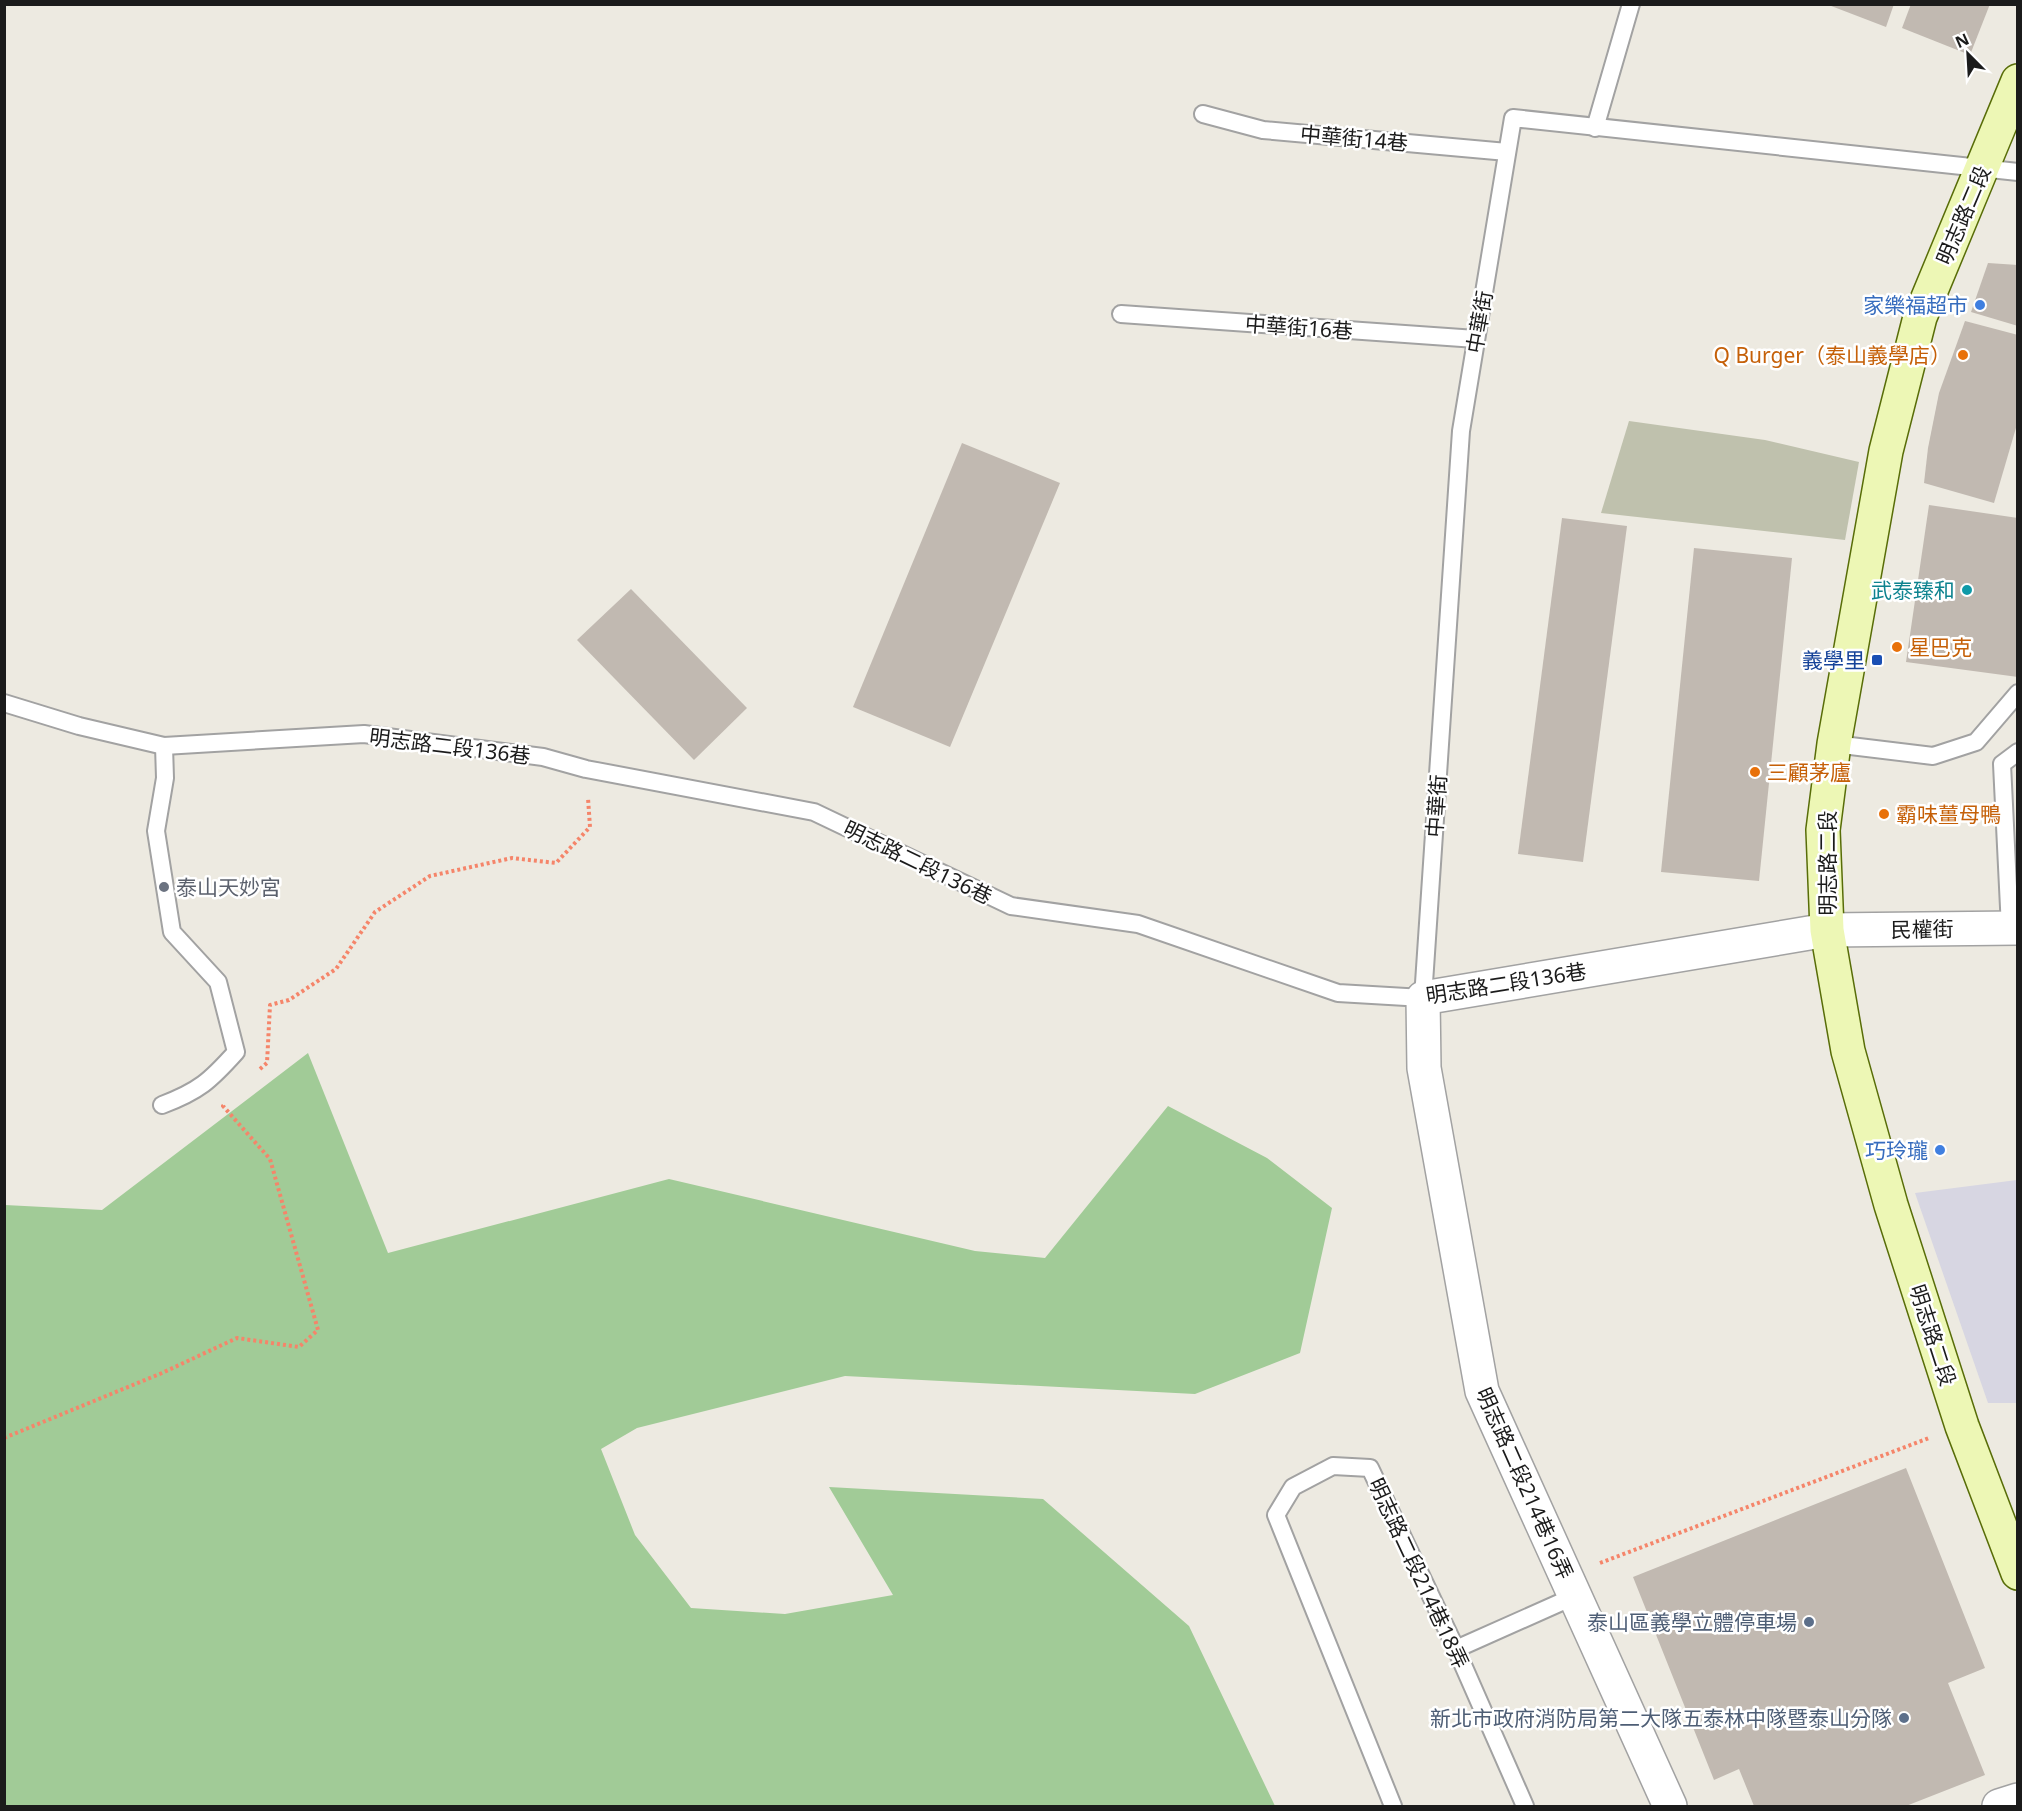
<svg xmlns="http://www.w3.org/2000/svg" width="2022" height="1811" font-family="'Noto Sans','Noto Sans TC',sans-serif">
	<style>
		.construction { fill: #bfc1ad }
		.forest { fill: #a1cb97 }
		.plaza { fill: #d7d6e2 }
		.building { fill: #c1b9b1 }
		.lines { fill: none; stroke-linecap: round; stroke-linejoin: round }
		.service-casing { stroke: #a2a2a2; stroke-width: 20 }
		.minor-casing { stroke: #a2a2a2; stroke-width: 36 }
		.secondary-casing { stroke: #586d08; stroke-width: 36 }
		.path { stroke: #f5856a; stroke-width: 4; stroke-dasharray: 3 3; stroke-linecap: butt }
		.service { stroke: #fff; stroke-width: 16 }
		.minor { stroke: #fff; stroke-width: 33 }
		.secondary { stroke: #edf7b5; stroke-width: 33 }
		.shop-dot { fill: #3f7fe0; stroke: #fff; stroke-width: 2 }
		.food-dot { fill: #e8710a; stroke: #fff; stroke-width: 2 }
		.culture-dot { fill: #0f9aa8; stroke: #fff; stroke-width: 2 }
		.transit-dot { fill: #1a4fb4; stroke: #fff; stroke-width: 2 }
		.worship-dot { fill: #6b7280; stroke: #fff; stroke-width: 2 }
		.service-dot { fill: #5c6f8a; stroke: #fff; stroke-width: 2 }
		.labels { text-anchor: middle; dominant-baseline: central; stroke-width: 5; stroke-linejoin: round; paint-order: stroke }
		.street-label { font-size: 21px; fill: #1b1b1b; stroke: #fff }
		.shop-label { font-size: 21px; fill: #366cbe; stroke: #fff; text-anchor: end }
		.food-label { font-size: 21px; fill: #c56008; stroke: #fff; text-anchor: start }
		.culture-label { font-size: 21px; fill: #0d838f; stroke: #fff; text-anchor: end }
		.transit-label { font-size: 21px; fill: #164399; stroke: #fff; text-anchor: end }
		.worship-label { font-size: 21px; fill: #5b616d; stroke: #fff; text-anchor: start }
		.service-label { font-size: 21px; fill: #4e5e75; stroke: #fff; text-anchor: end }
	</style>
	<rect width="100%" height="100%" fill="#edeae1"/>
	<polygon class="construction" points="1629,421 1765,440 1859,462 1845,540 1601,513"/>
	<polygon class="forest" points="308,1053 388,1253 669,1179 975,1251 1045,1258 1168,1106 1267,1158 1332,1208 1300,1353 1195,1394 845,1376 637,1428 601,1449 635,1535 691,1608 785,1614 893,1595 829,1487 1043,1499 1189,1626 1275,1806 5,1806 5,1205 102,1210"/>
	<polygon class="plaza" points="2017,1180 2017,1403 1988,1403 1915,1193"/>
	<g class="building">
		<polygon points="1826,4 1894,4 1886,27"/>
		<polygon points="1911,4 1990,4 1970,55 1902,28"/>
		<polygon points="1988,263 2018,265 2018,326 1971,312"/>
		<polygon points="1965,321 2018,335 2018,421 1994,503 1924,483 1928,448 1939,393"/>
		<polygon points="962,443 1060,483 950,747 853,707"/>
		<polygon points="1929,505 2018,518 2018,677 1906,662"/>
		<polygon points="1562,518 1627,526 1583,862 1518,854"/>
		<polygon points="1694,548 1792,558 1759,881 1661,872"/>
		<polygon points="631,589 747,708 694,760 577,640"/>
		<polygon points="1906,1468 1985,1668 1948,1683 1985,1775 1906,1806 1754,1806 1739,1769 1714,1780 1633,1577"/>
	</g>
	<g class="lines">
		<g class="service-casing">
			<g id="service">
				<polyline points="1203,114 1263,130 1507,152"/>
				<polyline points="1595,128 1631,4"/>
				<polyline points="1121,314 1476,339"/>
				<polyline points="4,703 79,726 164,746 364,734 543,757 586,769 814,812 1011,906 1138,924 1338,993 1423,998 1461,431 1513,118 2018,172"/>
				<polyline points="1834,744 1933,756 1976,742 2018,693"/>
				<polyline points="2010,928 2002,764 2018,752"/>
				<path d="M162 1105C199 1091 210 1081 236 1052L218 982 172 932 156 831 165 778 164 746"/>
				<polyline points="1456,1649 1575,1596"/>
				<polyline points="1393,1806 1276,1515 1293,1487 1333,1466 1370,1468 1456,1649 1525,1806"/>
			</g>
		</g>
		<g class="minor-casing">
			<g id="minor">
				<polyline points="1670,1806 1482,1391 1424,1068 1423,998 1827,930 2018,928"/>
				<polyline points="1999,1806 2018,1800"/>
			</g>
		</g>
		<g class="secondary-casing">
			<polyline id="secondary" points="2018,81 1920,317 1886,451 1834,744 1823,830 1827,930 1848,1051 1891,1205 1962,1426 2018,1573"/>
		</g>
		<g class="path">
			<polyline points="260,1069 267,1063 270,1005 289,1000 336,969 375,912 430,876 512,858 556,863 590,827 588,798"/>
			<polyline points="4,1438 162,1373 237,1338 299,1347 318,1330 270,1159 223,1106 225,1104"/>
			<polyline points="1600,1563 1929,1438"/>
		</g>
		<use href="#service" class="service"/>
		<use href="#minor" class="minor"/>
		<use href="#secondary" class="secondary"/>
	</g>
	<g class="shop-dot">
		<circle cx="1980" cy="305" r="6"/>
		<circle cx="1940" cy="1150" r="6"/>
	</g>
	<g class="food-dot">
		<circle cx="1963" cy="355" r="6"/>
		<circle cx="1897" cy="647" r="6"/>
		<circle cx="1755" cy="772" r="6"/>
		<circle cx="1884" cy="814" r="6"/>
	</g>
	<circle class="culture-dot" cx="1967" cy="590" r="6"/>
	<rect class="transit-dot" x="1871" y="654" width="12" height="12" rx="3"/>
	<circle class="worship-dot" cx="164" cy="887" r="6"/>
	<g class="service-dot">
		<circle cx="1809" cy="1622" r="6"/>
		<circle cx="1904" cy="1718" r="6"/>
	</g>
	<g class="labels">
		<g class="street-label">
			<text transform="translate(1354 138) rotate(5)">中華街14巷</text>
			<text transform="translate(1963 215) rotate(-67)">明志路二段</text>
			<text transform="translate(1479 322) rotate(-80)">中華街</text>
			<text transform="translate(1299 327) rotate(4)">中華街16巷</text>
			<text transform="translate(450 746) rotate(7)">明志路二段136巷</text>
			<text transform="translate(1436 806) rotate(-86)">中華街</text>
			<text transform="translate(918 862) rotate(26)">明志路二段136巷</text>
			<text transform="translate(1827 863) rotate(-90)">明志路二段</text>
			<text transform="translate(1922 929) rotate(-1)">民權街</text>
			<text transform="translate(1506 983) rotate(-9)">明志路二段136巷</text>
			<text transform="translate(1933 1335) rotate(72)">明志路二段</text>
			<text transform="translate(1525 1483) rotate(66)">明志路二段214巷16弄</text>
			<text transform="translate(1419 1573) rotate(65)">明志路二段214巷18弄</text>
		</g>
		<g class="shop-label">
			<text x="1968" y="305">家樂福超市</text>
			<text x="1928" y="1150">巧玲瓏</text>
		</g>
		<g class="food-label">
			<text x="1951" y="355" text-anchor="end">Q Burger（泰山義學店）</text>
			<text x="1909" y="647">星巴克</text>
			<text x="1767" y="772">三顧茅廬</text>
			<text x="1896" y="814">霸味薑母鴨</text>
		</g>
		<g class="culture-label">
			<text x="1955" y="590">武泰臻和</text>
		</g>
		<g class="transit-label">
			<text x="1865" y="660">義學里</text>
		</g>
		<g class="worship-label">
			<text x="176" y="887">泰山天妙宮</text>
		</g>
		<g class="service-label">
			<text x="1797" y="1622">泰山區義學立體停車場</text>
			<text x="1892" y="1718">新北市政府消防局第二大隊五泰林中隊暨泰山分隊</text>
		</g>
	</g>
	<rect width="2022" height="1811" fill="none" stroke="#1b1b1b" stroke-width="12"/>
	<g transform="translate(1968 54) rotate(336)" stroke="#ffffff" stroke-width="4.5" paint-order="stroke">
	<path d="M0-4.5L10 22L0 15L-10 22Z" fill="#1b1b1b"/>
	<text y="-9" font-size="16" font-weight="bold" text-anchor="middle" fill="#1b1b1b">N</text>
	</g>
</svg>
